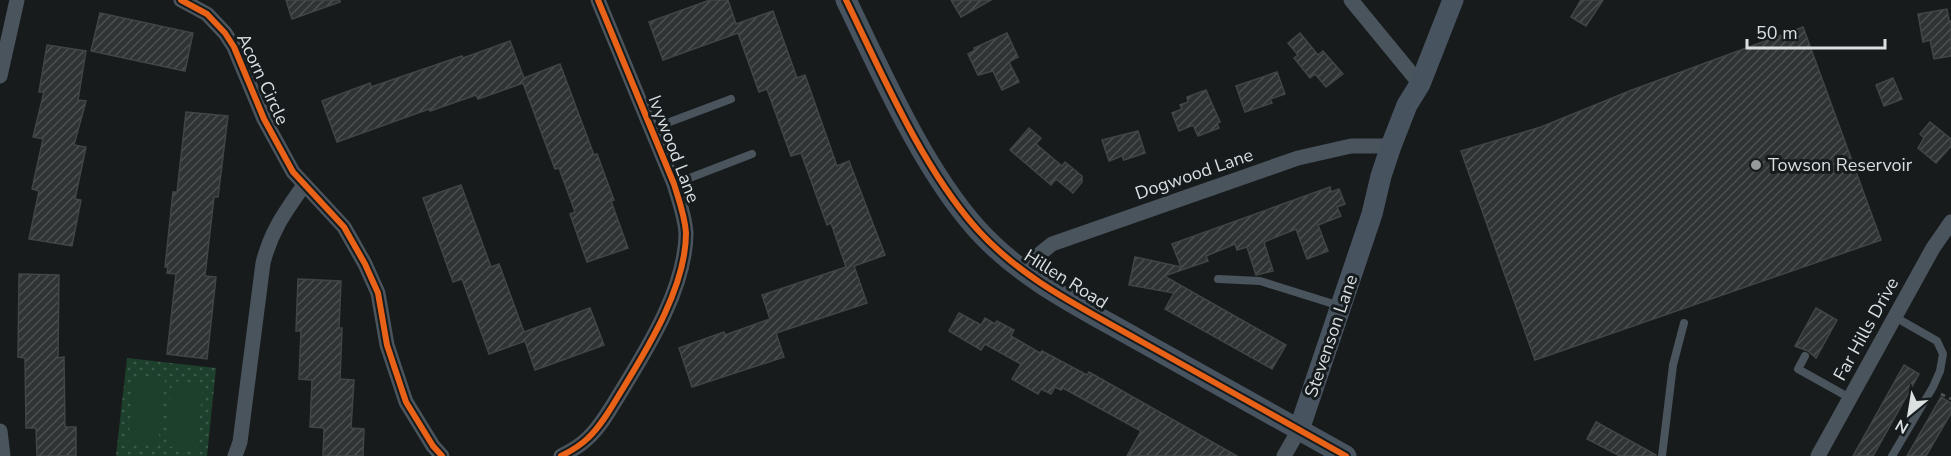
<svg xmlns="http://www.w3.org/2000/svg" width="1951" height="456" font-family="'Nunito Sans',sans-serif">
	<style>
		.grass { fill: url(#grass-dots) }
		.pitch { fill: #1d402c }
		.building { fill: url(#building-hatch); stroke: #424545; stroke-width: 1.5 }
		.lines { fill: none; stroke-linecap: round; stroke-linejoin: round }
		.path { stroke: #4c5359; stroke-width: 3; stroke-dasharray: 4.5 4.5; stroke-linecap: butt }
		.lane { stroke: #4a545d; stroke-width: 8 }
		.street { stroke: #4a545d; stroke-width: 15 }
		.secondary { stroke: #485360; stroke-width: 21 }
		.cycleway-casing { stroke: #161c1e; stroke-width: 10 }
		.cycleway { stroke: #ea6118; stroke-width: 6 }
		.poi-dot { fill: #969a9b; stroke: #161c1e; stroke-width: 2 }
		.labels { text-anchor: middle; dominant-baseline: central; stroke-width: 6; stroke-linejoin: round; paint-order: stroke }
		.street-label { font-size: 18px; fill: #dadfe0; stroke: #161c1e }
		.poi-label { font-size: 18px; fill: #dadfe0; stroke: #161c1e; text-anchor: start }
	</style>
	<defs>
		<pattern id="grass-dots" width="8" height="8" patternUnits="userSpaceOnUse" patternTransform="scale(1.5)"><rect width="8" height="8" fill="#1d402c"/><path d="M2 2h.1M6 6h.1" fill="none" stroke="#3d5b4a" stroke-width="1.8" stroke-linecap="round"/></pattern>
		<pattern id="building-hatch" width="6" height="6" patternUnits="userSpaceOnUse" patternTransform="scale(1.5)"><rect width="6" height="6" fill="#303333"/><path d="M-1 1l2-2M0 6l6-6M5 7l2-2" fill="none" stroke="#4d5050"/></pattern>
	</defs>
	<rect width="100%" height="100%" fill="#181b1c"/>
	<polygon class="grass" points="127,358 216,368 207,456 116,456"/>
	<g class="pitch">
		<polygon points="135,377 165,380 158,446 128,442"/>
		<polygon points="172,381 203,384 196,450 166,446"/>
	</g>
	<g class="building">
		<polygon points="286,0 340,0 340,2 292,19"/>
		<polygon points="710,0 728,0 736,24 773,11 797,78 805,75 837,166 849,161 885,255 854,266 867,303 776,333 784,357 692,387 679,348 724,332 725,335 770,319 762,295 846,267 831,223 827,225 801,153 791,156 767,89 759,92 738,33 663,60 649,22"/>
		<polygon points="951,0 991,0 961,17"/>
		<polygon points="1581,0 1603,0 1586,26 1571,17"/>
		<polygon points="1947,9 1949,21 1951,21 1951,56 1934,59 1930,40 1923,42 1918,14"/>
		<polygon points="100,13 193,33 185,71 91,51"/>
		<polygon points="1803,27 1881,240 1535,360 1461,151 1541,127 1632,90"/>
		<polygon points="1007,33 1018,57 1009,62 1019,82 1002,90 993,71 978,75 968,54 975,50 974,48"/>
		<polygon points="1300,33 1318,55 1323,51 1343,74 1326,87 1315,74 1310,78 1294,58 1298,55 1288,43"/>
		<polygon points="510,41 524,78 560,64 594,155 597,154 614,200 611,201 628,248 587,262 570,214 575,212 559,168 555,169 523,83 478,99 476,95 430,111 429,109 337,142 322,101 370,83 371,87 462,56 463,58"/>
		<polygon points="47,45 86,51 78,100 86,101 74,145 86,147 75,199 81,200 72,246 29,239 39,191 32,189 43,139 33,137 44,92 39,92"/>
		<polygon points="1277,72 1285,94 1270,99 1272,103 1245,112 1236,86"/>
		<polygon points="1893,78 1902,99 1884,106 1876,85"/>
		<polygon points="1206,90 1220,122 1217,123 1219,128 1198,136 1193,125 1179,131 1172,113 1182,109 1180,105 1188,102 1187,97"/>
		<polygon points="186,112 228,116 218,197 214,197 205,276 216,277 207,359 167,354 176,274 167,273 168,267 165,267 173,192 177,192"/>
		<polygon points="1930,122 1951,139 1951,146 1936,163 1918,148 1924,138 1920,134"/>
		<polygon points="1029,128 1041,138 1036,144 1062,166 1065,162 1082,176 1082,182 1073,193 1056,179 1051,185 1010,150"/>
		<polygon points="1138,131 1145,153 1124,160 1122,156 1109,161 1102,140"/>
		<polygon points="461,185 491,267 499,264 524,332 590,308 604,345 535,370 525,341 489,354 462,279 453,282 423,198"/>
		<polygon points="1330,187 1331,192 1339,189 1345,204 1337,207 1341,216 1318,225 1328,251 1307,259 1296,229 1264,242 1273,271 1256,275 1247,247 1237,250 1235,244 1206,256 1208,261 1164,276 1286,345 1272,369 1165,309 1174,293 1129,285 1135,257 1181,267 1172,244"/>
		<polygon points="19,274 59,275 58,358 64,357 65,427 76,427 76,456 37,456 36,428 26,428 25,358 18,357"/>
		<polygon points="298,279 341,281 339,328 342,328 340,379 354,380 351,428 364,429 363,456 323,456 324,428 310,427 312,380 299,379 301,331 296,331"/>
		<polygon points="1816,308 1837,320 1816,358 1808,351 1795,346"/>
		<polygon points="959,313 981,325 985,318 995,324 997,321 1014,330 1011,336 1040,353 1042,351 1087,375 1089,372 1237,456 1127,456 1141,431 1063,388 1061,390 1055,387 1051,394 1041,389 1038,394 1012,379 1021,364 985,344 981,350 949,331"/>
		<polygon points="1904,365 1919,374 1873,456 1853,456"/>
		<polygon points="1941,397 1951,403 1951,413 1926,456 1907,456"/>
		<polygon points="1596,422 1656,455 1656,456 1620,456 1587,439"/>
	</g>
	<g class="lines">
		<polyline class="path" points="1941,394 1951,399"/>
		<g class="lane">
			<polyline points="651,129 731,99"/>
			<polyline points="674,184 752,154"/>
			<polyline points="1218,279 1260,281 1340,306"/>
			<polyline points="1805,356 1798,369 1850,398"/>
			<polyline points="1662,456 1673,365 1684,323"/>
			<polyline points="1892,456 1933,387 1940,371 1943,354 1937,341 1895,317"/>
		</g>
		<g class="street">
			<polyline points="181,0 207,14 225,33 234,47 264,119 293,172 344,227 365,264 378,293 387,345 406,402 433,446 442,456"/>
			<polyline points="1351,0 1420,84"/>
			<polyline points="0,76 17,0"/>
			<polyline points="1021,269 1052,244 1298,158 1351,146 1391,146"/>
			<polyline points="0,431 3,456"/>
			<path d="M235 456 240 442 263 263C271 231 285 212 304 185"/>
			<path d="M561 456C571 451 580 446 588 438 602 425 612 406 622 390 649 346 686 286 686 233 685 216 679 201 674 184L598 0"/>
			<polyline points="1284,456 1299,430"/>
			<polyline points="1818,456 1933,248 1951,222"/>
		</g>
		<g class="secondary">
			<path d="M846 0C882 74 922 167 976 228 1022 280 1085 309 1144 343 1211 381 1279 418 1346 456"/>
			<polyline points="1299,430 1372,214 1381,176 1391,146 1407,105 1420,84 1453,0"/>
		</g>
		<g class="cycleway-casing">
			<g id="cycleway">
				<polyline points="181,0 207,14 225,33 234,47 264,119 293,172 344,227 365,264 378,293 387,345 406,402 433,446 442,456"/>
				<path d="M846 0C882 74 922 167 976 228 1022 280 1085 309 1144 343 1211 381 1279 418 1346 456"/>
				<path d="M561 456C571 451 580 446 588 438 602 425 612 406 622 390 649 346 686 286 686 233 685 216 679 201 674 184L598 0"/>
			</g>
		</g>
		<use href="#cycleway" class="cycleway"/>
	</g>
	<circle class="poi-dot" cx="1756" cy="165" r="6"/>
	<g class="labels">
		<g class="street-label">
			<text transform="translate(263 79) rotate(65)">Acorn Circle</text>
			<text transform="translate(674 149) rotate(69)">Ivywood Lane</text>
			<text transform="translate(1194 174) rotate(-19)">Dogwood Lane</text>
			<text transform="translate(1066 279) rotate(32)">Hillen Road</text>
			<text transform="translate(1866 329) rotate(-61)">Far Hills Drive</text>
			<text transform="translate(1331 336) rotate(-71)">Stevenson Lane</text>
		</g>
		<g class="poi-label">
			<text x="1768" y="165">Towson Reservoir</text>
		</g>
	</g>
	<g transform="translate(1909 414) rotate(210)" stroke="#161c1e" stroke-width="4.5" paint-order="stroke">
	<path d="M0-4.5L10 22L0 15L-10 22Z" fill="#dadfe0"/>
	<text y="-9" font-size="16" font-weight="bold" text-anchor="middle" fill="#dadfe0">N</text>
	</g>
	<path d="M1747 39v9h138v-9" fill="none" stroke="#dadfe0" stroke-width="3"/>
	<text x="1756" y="39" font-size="18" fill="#dadfe0" stroke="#161c1e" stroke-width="4.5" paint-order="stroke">50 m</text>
</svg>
